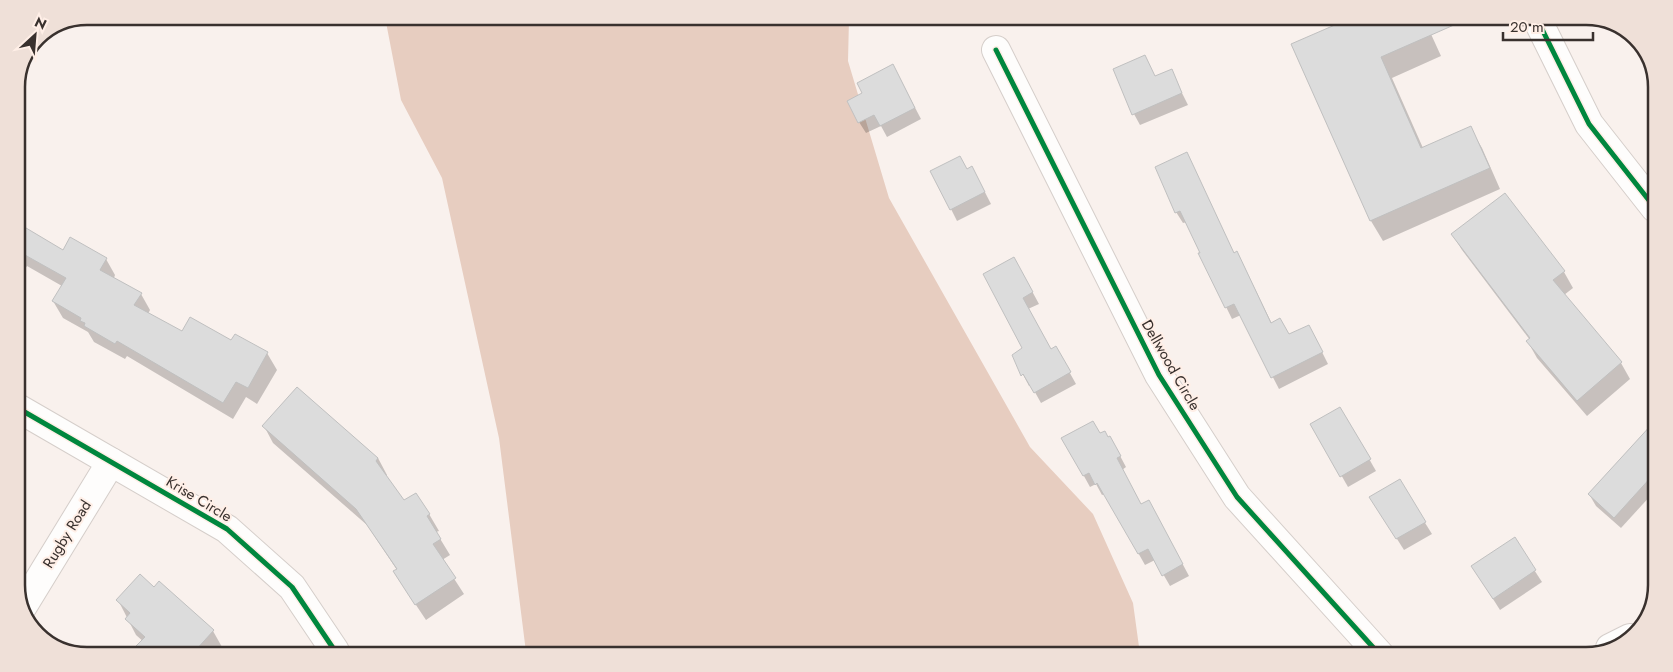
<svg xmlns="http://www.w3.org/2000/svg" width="1673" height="672" font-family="Jost,sans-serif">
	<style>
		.forest { fill: #e7cdc0 }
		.shadow { fill: #0003 }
		.building { fill: #dcdcdc; stroke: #c0c0c0 }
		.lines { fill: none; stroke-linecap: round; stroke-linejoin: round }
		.minor-casing { stroke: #d5ceca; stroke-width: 30 }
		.secondary-casing { stroke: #d5ceca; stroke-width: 30 }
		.minor { stroke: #fefdfc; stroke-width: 28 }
		.secondary { stroke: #fefdfc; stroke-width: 28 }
		.cycleway-casing { stroke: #ffefe7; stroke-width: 8 }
		.cycleway { stroke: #00873e; stroke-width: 5 }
		.labels { text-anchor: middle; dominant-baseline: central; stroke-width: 4; stroke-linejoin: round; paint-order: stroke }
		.street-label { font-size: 15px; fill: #39312e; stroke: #ffefe7 }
		.rim { fill: none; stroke: #39312e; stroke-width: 2.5 }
	</style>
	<rect width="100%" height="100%" fill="#f9f1ed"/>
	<polygon class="forest" points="385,17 849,19 848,61 889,198 1030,447 1093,514 1133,603 1140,654 526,652 499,438 442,178 401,100"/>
	<g class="shadow">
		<polygon points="1183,20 1197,20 1186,25"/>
		<polygon points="1347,21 1425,21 1441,56 1392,78 1423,148 1470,128 1482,148 1500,189 1383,241 1371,221 1292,45"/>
		<polygon points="1145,57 1155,77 1171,71 1188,105 1140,125 1134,114"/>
		<polygon points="899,77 921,119 887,137 881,126 866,133 859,122"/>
		<polygon points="1187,154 1234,254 1243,264 1272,324 1289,336 1315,338 1328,364 1279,389 1241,315 1232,319 1200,254 1201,253 1187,222 1183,223 1176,212"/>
		<polygon points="972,167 991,204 957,221 951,209 967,170"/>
		<polygon points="16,224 63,251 106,259 115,275 114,278 141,294 150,310 148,314 182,333 232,342 267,353 277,370 257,404 246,397 233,419 127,356 125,359 94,342 88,332 63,318 53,301 62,286 27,266 16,284"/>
		<polygon points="1452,234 1564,272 1573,288 1564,295 1621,363 1630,379 1587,416 1537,358 1528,342 1530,340 1462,250"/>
		<polygon points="1020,269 1039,304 1028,309 1051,351 1056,348 1076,384 1041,403 1031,385 1029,386 1013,355 1024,349"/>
		<polygon points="1340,408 1376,471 1348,487 1312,424"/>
		<polygon points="1653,424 1653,493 1621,528 1596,506 1589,494"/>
		<polygon points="264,426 378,458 387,475 386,476 404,502 415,494 429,514 439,531 436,532 450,555 442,560 464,594 426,620 394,572 397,570 367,525 273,443"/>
		<polygon points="1100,434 1108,438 1110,437 1126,467 1122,470 1141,506 1155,512 1189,576 1170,586 1155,560 1145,565 1105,494 1102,495 1096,484 1090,487 1063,438"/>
		<polygon points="1399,481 1432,534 1404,550 1378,509"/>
		<polygon points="1514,539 1542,582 1500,610 1479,577"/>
		<polygon points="154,588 213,631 222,647 219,651 154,651 136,635 118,600"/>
	</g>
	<g class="building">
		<polygon points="1344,21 1463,21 1381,57 1421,148 1471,126 1490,168 1370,221 1291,44"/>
		<polygon points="1145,55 1155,76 1172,69 1182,93 1132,115 1113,69"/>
		<polygon points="893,64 915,108 880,126 874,115 858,123 847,101 862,93 857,83"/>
		<polygon points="1187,152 1234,253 1237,251 1271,323 1280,318 1289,334 1309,325 1323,352 1271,378 1234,304 1225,308 1198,253 1200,253 1180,211 1175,213 1155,167"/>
		<polygon points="960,156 967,169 972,166 985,192 950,210 930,171"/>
		<polygon points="1505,193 1565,271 1553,280 1622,362 1577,401 1526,341 1530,338 1451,234"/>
		<polygon points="16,222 63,250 70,237 107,258 100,270 142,293 134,305 182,331 190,317 231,340 235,334 268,352 248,388 236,382 223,403 117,341 115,344 84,326 85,323 80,321 81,318 52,301 66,278 16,250"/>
		<polygon points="1014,257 1033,292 1023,298 1051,349 1056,346 1071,372 1034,393 1023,374 1021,376 1012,355 1022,348 983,274"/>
		<polygon points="297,387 378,458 376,461 404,500 416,493 430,514 427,516 441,539 433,544 456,578 415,605 393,571 397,569 356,509 262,426"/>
		<polygon points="1340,407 1371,459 1340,477 1310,424"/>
		<polygon points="1093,421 1100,433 1105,431 1108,437 1110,436 1121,456 1117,458 1141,504 1149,500 1183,564 1162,576 1148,549 1138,554 1097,483 1095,485 1089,473 1083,476 1061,438"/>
		<polygon points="1653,423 1653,475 1614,518 1588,494"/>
		<polygon points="1400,479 1426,522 1396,539 1369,497"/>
		<polygon points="1515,537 1536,570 1493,599 1471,566"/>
		<polygon points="140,574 154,587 159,581 214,630 195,651 131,651 145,637 125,619 130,613 116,600"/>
	</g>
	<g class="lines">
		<g class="minor-casing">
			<g id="minor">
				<polyline points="996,50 1159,375 1237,497 1380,655"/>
				<polyline points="16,407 227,529 292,587 335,651"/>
				<polyline points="23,606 111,462"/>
				<polyline points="1610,648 1630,638"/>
			</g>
		</g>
		<g class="secondary-casing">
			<polyline id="secondary" points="1538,21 1589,124 1655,208"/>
		</g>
		<use href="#minor" class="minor"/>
		<use href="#secondary" class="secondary"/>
		<g class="cycleway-casing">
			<g id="cycleway">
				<polyline points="1538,21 1589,124 1655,208"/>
				<polyline points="996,50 1159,375 1237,497 1380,655"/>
				<polyline points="16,407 227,529 292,587 335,651"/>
			</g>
		</g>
		<use href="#cycleway" class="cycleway"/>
	</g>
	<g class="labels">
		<g class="street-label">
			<text transform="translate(1171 365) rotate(60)">Dellwood Circle</text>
			<text transform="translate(199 499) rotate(31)">Krise Circle</text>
			<text transform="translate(67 534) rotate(-58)">Rugby Road</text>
		</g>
	</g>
	<path d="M0 0H1673V672H0ZM87 25H1586A62 62 0 0 1 1648 87V585A62 62 0 0 1 1586 647H87A62 62 0 0 1 25 585V87A62 62 0 0 1 87 25Z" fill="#efe0d8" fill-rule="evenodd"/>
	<path class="rim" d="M87 25H1586A62 62 0 0 1 1648 87V585A62 62 0 0 1 1586 647H87A62 62 0 0 1 25 585V87A62 62 0 0 1 87 25Z"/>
	<g transform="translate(35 35) rotate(26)" stroke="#ffefe7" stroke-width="4" paint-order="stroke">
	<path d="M0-4L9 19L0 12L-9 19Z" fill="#39312e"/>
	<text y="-8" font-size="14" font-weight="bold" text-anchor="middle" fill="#39312e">N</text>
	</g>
	<path d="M1503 32v8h90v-8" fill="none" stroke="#39312e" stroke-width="2.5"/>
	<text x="1510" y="32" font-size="15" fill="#39312e" stroke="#ffefe7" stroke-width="4" paint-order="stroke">20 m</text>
</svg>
